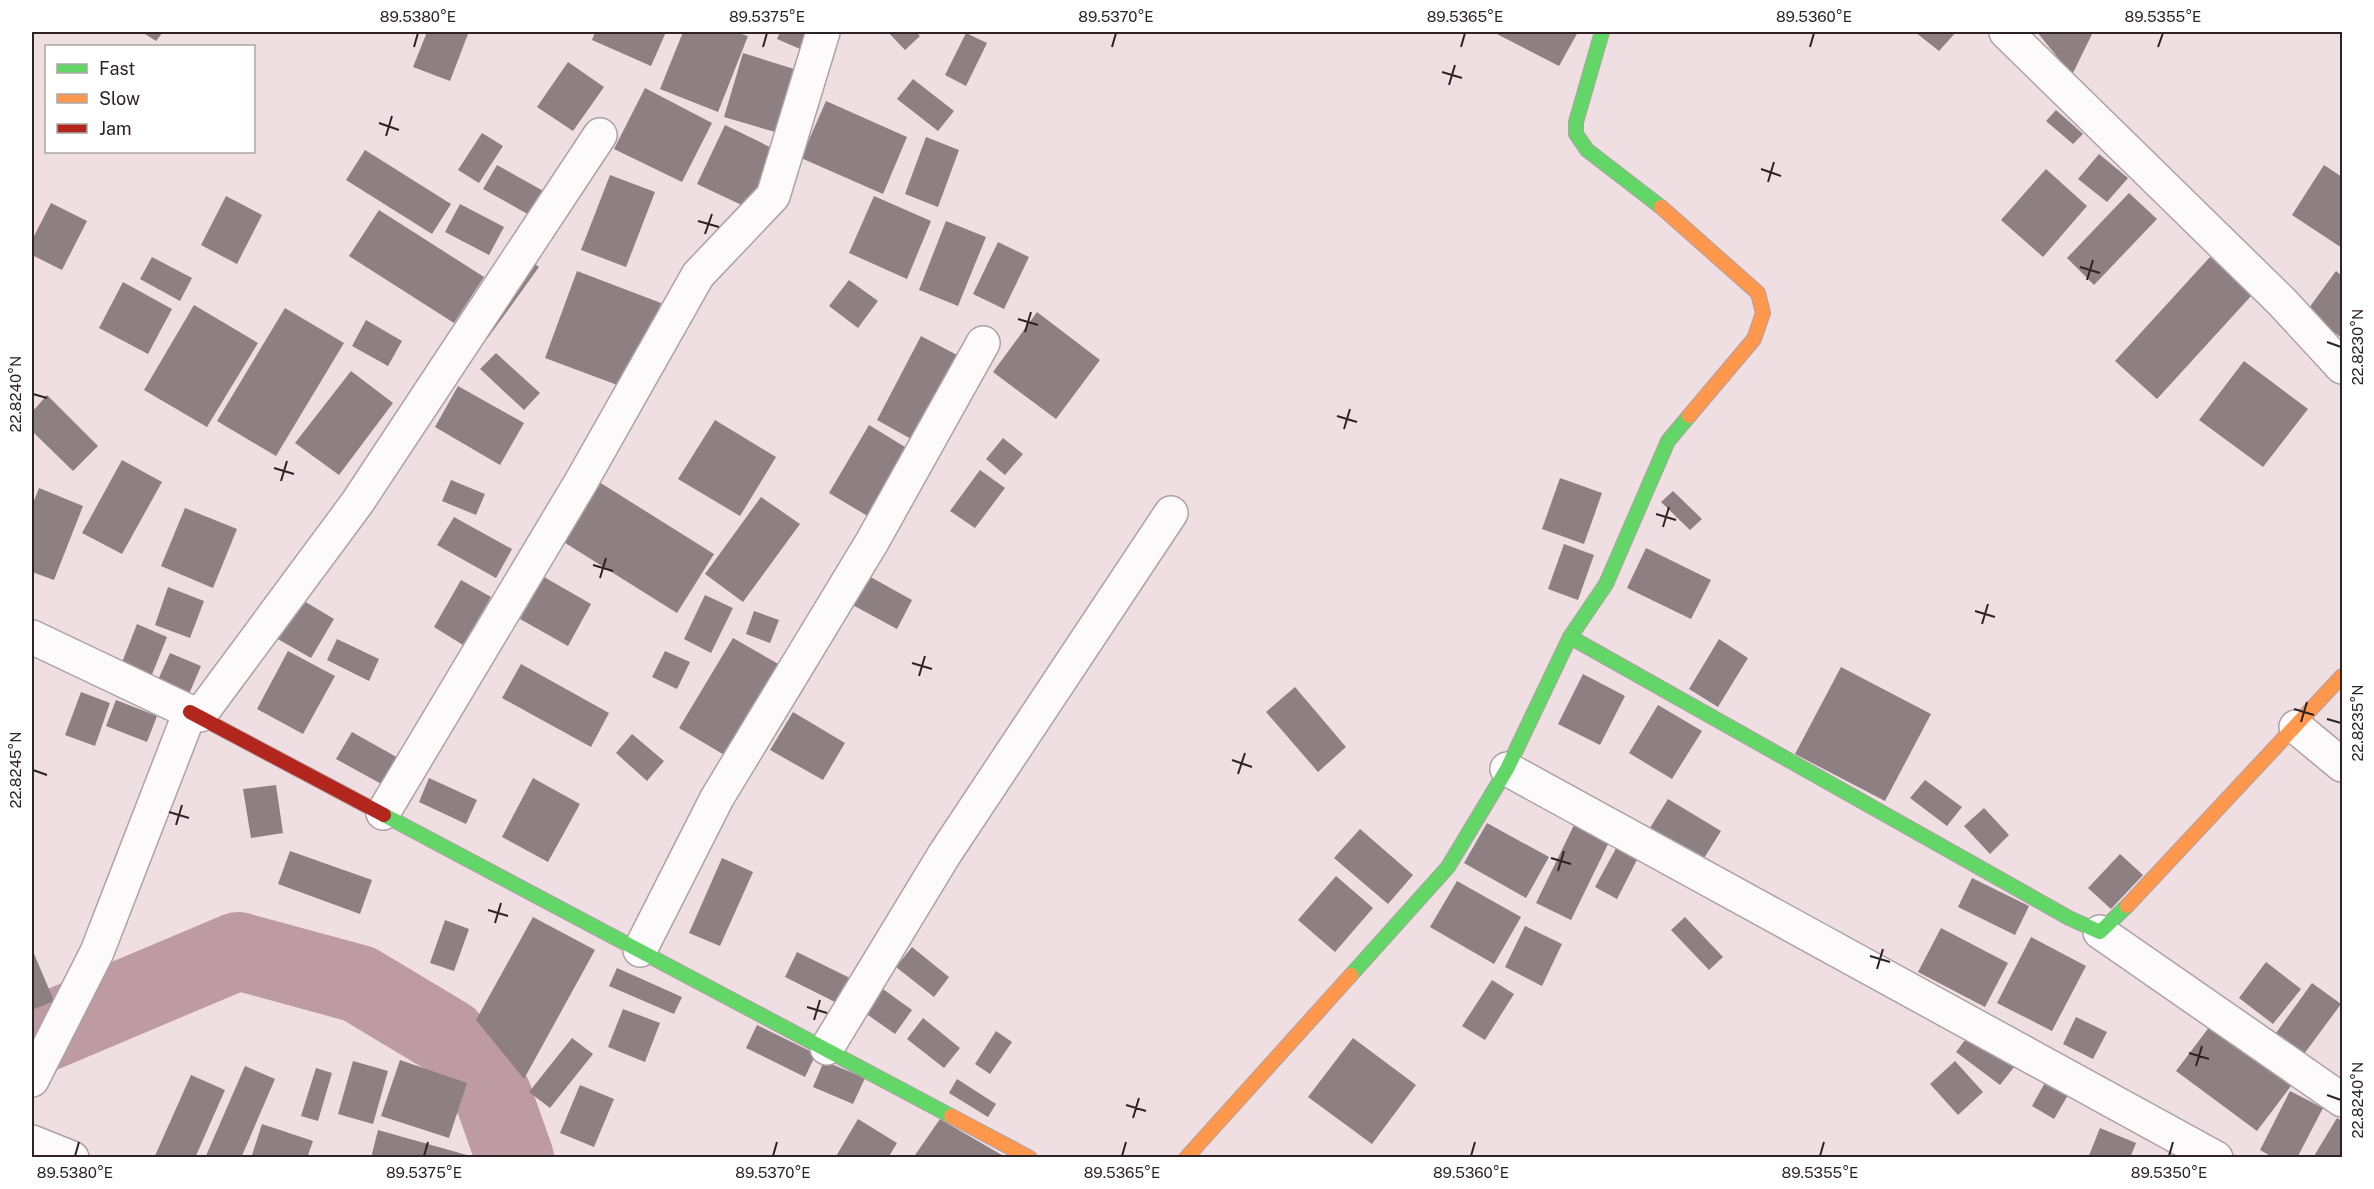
<svg xmlns="http://www.w3.org/2000/svg" width="2374" height="1189" font-family="'Public Sans',sans-serif">
	<style>
		.lines { fill: none; stroke-linecap: round; stroke-linejoin: round }
		.river { stroke: #be9ba2; stroke-width: 78 }
		.building { fill: #8e7f82 }
		.street-casing { stroke: #aea1a4; stroke-width: 36 }
		.fast-casing { stroke: #aea1a4; stroke-width: 16 }
		.slow-casing { stroke: #aea1a4; stroke-width: 16 }
		.jam-casing { stroke: #aea1a4; stroke-width: 16 }
		.street { stroke: #fdfafb; stroke-width: 33 }
		.fast { stroke: #63d668; stroke-width: 14 }
		.slow { stroke: #ff974d; stroke-width: 14 }
		.jam { stroke: #b3261e; stroke-width: 14 }
		.ticks { fill: none; stroke: #2e2225; stroke-width: 2 }
		.neatline { fill: none; stroke: #2e2225; stroke-width: 2 }
		.ticks-label { font-size: 15px; text-anchor: middle; fill: #2e2225 }
	</style>
	<rect width="100%" height="100%" fill="#f0dfe2"/>
	<g class="lines">
		<polyline class="river" points="32,1038 238,951 359,984 449,1038 493,1096 515,1158"/>
	</g>
	<g class="building">
		<polygon points="142,32 163,32 156,41"/>
		<polygon points="427,32 468,34 450,81 413,67"/>
		<polygon points="595,32 666,32 651,66 592,40"/>
		<polygon points="683,32 735,32 748,36 718,112 660,89"/>
		<polygon points="780,32 816,32 807,52 777,39"/>
		<polygon points="888,32 916,32 920,36 905,50"/>
		<polygon points="1493,32 1578,32 1559,66"/>
		<polygon points="1915,32 1956,32 1939,51"/>
		<polygon points="2037,32 2093,32 2072,75"/>
		<polygon points="966,33 987,43 966,86 945,75"/>
		<polygon points="743,53 794,69 775,132 724,117"/>
		<polygon points="568,62 604,87 573,131 537,107"/>
		<polygon points="913,79 954,111 938,131 897,99"/>
		<polygon points="645,88 712,123 682,182 614,149"/>
		<polygon points="826,101 907,137 883,194 801,158"/>
		<polygon points="2056,110 2083,134 2073,144 2046,121"/>
		<polygon points="725,125 776,150 748,208 697,184"/>
		<polygon points="482,133 503,146 479,183 458,170"/>
		<polygon points="926,137 959,150 938,207 905,194"/>
		<polygon points="365,150 451,204 432,234 346,180"/>
		<polygon points="2099,154 2128,178 2107,202 2078,179"/>
		<polygon points="497,165 547,193 533,217 483,189"/>
		<polygon points="2324,165 2342,177 2342,248 2292,215"/>
		<polygon points="2046,169 2087,206 2043,257 2001,220"/>
		<polygon points="610,175 655,192 626,267 581,250"/>
		<polygon points="2129,193 2157,219 2094,285 2067,258"/>
		<polygon points="226,196 262,215 237,264 201,245"/>
		<polygon points="874,196 931,221 907,279 849,253"/>
		<polygon points="51,203 87,221 62,270 32,255 32,240"/>
		<polygon points="460,204 504,227 489,255 445,232"/>
		<polygon points="379,210 484,277 454,323 349,256"/>
		<polygon points="946,221 986,237 958,306 919,290"/>
		<polygon points="998,242 1029,257 1004,309 973,294"/>
		<polygon points="524,256 539,267 487,339 472,328"/>
		<polygon points="152,257 192,278 180,301 140,279"/>
		<polygon points="2210,257 2252,295 2157,399 2115,361"/>
		<polygon points="577,271 661,303 628,389 545,358"/>
		<polygon points="2336,271 2342,276 2342,338 2306,312"/>
		<polygon points="849,280 878,301 858,328 829,306"/>
		<polygon points="123,282 172,309 148,354 99,328"/>
		<polygon points="194,305 258,343 207,427 144,390"/>
		<polygon points="285,308 344,343 276,456 217,421"/>
		<polygon points="1037,312 1100,360 1056,419 993,372"/>
		<polygon points="366,320 402,341 388,366 352,346"/>
		<polygon points="921,336 957,355 913,440 877,420"/>
		<polygon points="496,353 540,393 524,410 480,369"/>
		<polygon points="2244,361 2308,409 2263,467 2199,420"/>
		<polygon points="351,371 393,403 339,475 295,443"/>
		<polygon points="458,386 524,423 500,465 435,427"/>
		<polygon points="47,395 98,446 73,471 32,431 32,412"/>
		<polygon points="715,420 776,457 740,516 678,479"/>
		<polygon points="869,425 910,450 871,518 829,493"/>
		<polygon points="1003,438 1023,454 1005,475 986,459"/>
		<polygon points="122,460 162,482 122,554 82,533"/>
		<polygon points="980,470 1005,488 975,528 950,511"/>
		<polygon points="1560,478 1602,493 1584,544 1542,529"/>
		<polygon points="451,480 485,494 476,515 442,501"/>
		<polygon points="599,482 714,554 677,613 562,541"/>
		<polygon points="39,488 83,506 54,580 32,572 32,506"/>
		<polygon points="1673,491 1702,519 1690,530 1661,502"/>
		<polygon points="761,497 800,524 743,602 705,574"/>
		<polygon points="185,508 237,529 213,588 161,566"/>
		<polygon points="454,517 512,549 496,578 437,545"/>
		<polygon points="1564,544 1594,555 1578,600 1548,589"/>
		<polygon points="1646,548 1711,580 1691,619 1627,588"/>
		<polygon points="865,574 912,600 897,629 849,603"/>
		<polygon points="544,577 591,604 568,646 520,619"/>
		<polygon points="461,580 491,597 463,645 434,627"/>
		<polygon points="168,587 204,601 190,638 155,625"/>
		<polygon points="705,595 733,608 711,653 684,639"/>
		<polygon points="299,598 334,619 311,658 276,638"/>
		<polygon points="754,611 779,620 770,643 746,634"/>
		<polygon points="137,624 167,637 151,677 121,665"/>
		<polygon points="733,638 780,665 726,756 679,728"/>
		<polygon points="337,639 379,659 369,681 327,660"/>
		<polygon points="1719,639 1748,658 1718,707 1689,689"/>
		<polygon points="288,651 335,676 303,734 257,709"/>
		<polygon points="665,651 690,662 677,689 652,677"/>
		<polygon points="170,653 201,666 189,694 158,680"/>
		<polygon points="521,664 609,713 591,747 502,698"/>
		<polygon points="1841,667 1931,714 1885,801 1795,754"/>
		<polygon points="1583,674 1625,696 1600,745 1558,724"/>
		<polygon points="1295,687 1346,747 1318,772 1266,712"/>
		<polygon points="81,692 110,703 95,746 65,735"/>
		<polygon points="116,700 157,716 147,742 106,726"/>
		<polygon points="1658,705 1702,731 1672,779 1629,753"/>
		<polygon points="793,712 845,743 823,780 770,750"/>
		<polygon points="352,732 400,759 385,786 336,759"/>
		<polygon points="632,734 664,761 647,781 616,753"/>
		<polygon points="429,778 477,800 466,824 419,802"/>
		<polygon points="533,778 580,804 548,862 502,837"/>
		<polygon points="1925,780 1962,807 1947,826 1910,798"/>
		<polygon points="276,785 283,833 251,838 243,789"/>
		<polygon points="1668,799 1721,831 1701,863 1648,831"/>
		<polygon points="1984,808 2009,835 1990,854 1964,826"/>
		<polygon points="1487,823 1549,857 1526,898 1464,863"/>
		<polygon points="1574,825 1609,842 1571,920 1536,903"/>
		<polygon points="1360,829 1413,875 1388,904 1334,858"/>
		<polygon points="1620,841 1641,852 1617,899 1595,887"/>
		<polygon points="290,851 372,880 360,914 278,884"/>
		<polygon points="2120,854 2143,875 2111,909 2088,888"/>
		<polygon points="722,858 753,872 720,946 689,933"/>
		<polygon points="1336,876 1373,908 1335,952 1298,920"/>
		<polygon points="1972,878 2029,906 2015,935 1958,907"/>
		<polygon points="1457,881 1521,917 1494,964 1430,927"/>
		<polygon points="533,917 595,950 524,1079 476,1020"/>
		<polygon points="1685,917 1723,957 1709,970 1671,930"/>
		<polygon points="445,920 469,929 454,971 430,963"/>
		<polygon points="1525,926 1562,944 1542,986 1505,967"/>
		<polygon points="1941,928 2008,963 1985,1007 1918,972"/>
		<polygon points="2031,937 2086,966 2052,1031 1997,1003"/>
		<polygon points="912,947 949,977 934,997 896,967"/>
		<polygon points="32,949 54,1001 32,1010"/>
		<polygon points="797,952 852,979 839,1004 785,977"/>
		<polygon points="2266,962 2301,989 2273,1024 2239,998"/>
		<polygon points="617,968 682,997 674,1014 609,986"/>
		<polygon points="1492,980 1514,994 1485,1040 1462,1026"/>
		<polygon points="2312,983 2341,1004 2304,1054 2276,1033"/>
		<polygon points="876,984 912,1010 895,1034 858,1008"/>
		<polygon points="623,1009 660,1023 645,1062 608,1047"/>
		<polygon points="2076,1017 2107,1032 2093,1059 2063,1044"/>
		<polygon points="923,1018 960,1048 944,1068 907,1039"/>
		<polygon points="757,1025 816,1054 805,1077 746,1048"/>
		<polygon points="2210,1026 2291,1086 2257,1131 2176,1071"/>
		<polygon points="1974,1028 2018,1062 2000,1085 1956,1052"/>
		<polygon points="996,1031 1012,1042 990,1074 975,1064"/>
		<polygon points="572,1038 593,1054 550,1108 529,1092"/>
		<polygon points="1353,1038 1416,1085 1372,1144 1308,1097"/>
		<polygon points="400,1060 467,1083 449,1138 381,1116"/>
		<polygon points="353,1061 388,1071 373,1124 338,1114"/>
		<polygon points="824,1061 865,1078 853,1104 813,1087"/>
		<polygon points="1955,1061 1983,1092 1958,1115 1930,1084"/>
		<polygon points="245,1066 275,1079 241,1158 205,1158"/>
		<polygon points="316,1068 332,1073 318,1121 301,1116"/>
		<polygon points="2052,1070 2075,1083 2054,1119 2032,1106"/>
		<polygon points="191,1075 225,1090 195,1158 154,1158"/>
		<polygon points="957,1079 996,1104 988,1117 949,1093"/>
		<polygon points="580,1085 614,1099 594,1147 560,1133"/>
		<polygon points="2290,1091 2323,1108 2297,1158 2274,1158 2260,1150"/>
		<polygon points="2337,1118 2342,1121 2342,1158 2316,1158 2314,1156"/>
		<polygon points="858,1119 897,1143 888,1158 835,1158"/>
		<polygon points="940,1119 1007,1158 913,1158"/>
		<polygon points="262,1124 313,1141 307,1158 251,1158"/>
		<polygon points="2100,1128 2136,1143 2130,1158 2088,1158"/>
		<polygon points="378,1130 474,1157 474,1158 371,1158"/>
	</g>
	<g class="lines">
		<g class="street-casing">
			<g id="street">
				<polyline points="2006,32 2282,302 2342,367"/>
				<polyline points="32,637 190,712 97,952 32,1080"/>
				<polyline points="200,715 357,503 600,135"/>
				<polyline points="2296,727 2342,765"/>
				<polyline points="1507,769 2216,1158"/>
				<polyline points="383,813 581,482 698,275 773,196 823,32"/>
				<polyline points="2100,932 2342,1100"/>
				<polyline points="640,950 717,798 872,542 983,343"/>
				<polyline points="827,1048 944,855 1171,513"/>
				<polyline points="32,1142 72,1158"/>
			</g>
		</g>
		<g class="fast-casing">
			<g id="fast">
				<polyline points="1602,32 1576,122 1576,134 1587,150 1661,207"/>
				<polyline points="1570,637 2069,918 2100,932 2127,906"/>
				<polyline points="384,815 951,1116"/>
				<polyline points="1351,975 1448,867 1507,769 1570,637 1606,584 1668,441 1689,416"/>
			</g>
		</g>
		<g class="slow-casing">
			<g id="slow">
				<polyline points="1661,207 1758,293 1763,313 1754,339 1689,416"/>
				<polyline points="2127,906 2342,676"/>
				<polyline points="951,1116 1030,1158"/>
				<polyline points="1186,1158 1351,975"/>
			</g>
		</g>
		<g class="jam-casing">
			<polyline id="jam" points="190,712 384,815"/>
		</g>
		<use href="#street" class="street"/>
		<use href="#fast" class="fast"/>
		<use href="#slow" class="slow"/>
		<use href="#jam" class="jam"/>
	</g>
	<path class="ticks" d="M414 47 418 33M763 47 767 33M1112 47 1116 33M1461 47 1465 33M1810 47 1814 33M2158 47 2163 33M1442 72 1462 78M1449 85 1455 65M379 123 399 130M386 136 392 116M1761 169 1781 176M1768 182 1774 162M698 221 719 227M705 234 712 214M2080 267 2100 273M2087 280 2093 260M1018 319 1038 325M1025 332 1031 312M2327 342 2341 347M33 394 47 398M1337 416 1357 422M1344 429 1350 409M274 468 294 474M281 481 287 461M1656 514 1676 520M1663 527 1669 507M593 565 613 571M600 578 606 558M1975 611 1995 617M1982 624 1988 604M912 663 932 669M919 676 925 656M2294 709 2314 715M2327 719 2341 723M2301 722 2307 702M1232 760 1252 767M33 770 47 775M1238 774 1245 753M169 812 189 818M176 825 182 805M1551 858 1571 864M1558 871 1564 851M488 910 508 916M495 923 501 903M1870 956 1890 962M1877 969 1883 949M807 1007 827 1013M814 1020 820 1000M2189 1053 2209 1059M2196 1066 2202 1046M2327 1095 2341 1100M1126 1105 1146 1111M1133 1118 1139 1098M75 1156 79 1142M424 1156 428 1142M773 1156 777 1142M1122 1156 1126 1142M1471 1156 1475 1142M1820 1156 1824 1142M2169 1156 2173 1142"/>
	<rect width="2374" height="1189" fill="none" stroke="#ffffff" stroke-width="66"/>
	<rect x="45" y="45" width="210" height="108" fill="#ffffff" stroke="#aba7a8" stroke-width="1.5"/>
	<rect x="57" y="64" width="30" height="9" fill="#63d668" stroke="#aba7a8" stroke-width="1.5"/>
	<text x="99" y="75" font-size="18" fill="#2e2225">Fast</text>
	<rect x="57" y="94" width="30" height="9" fill="#ff974d" stroke="#aba7a8" stroke-width="1.5"/>
	<text x="99" y="105" font-size="18" fill="#2e2225">Slow</text>
	<rect x="57" y="124" width="30" height="9" fill="#b3261e" stroke="#aba7a8" stroke-width="1.5"/>
	<text x="99" y="135" font-size="18" fill="#2e2225">Jam</text>
	<rect x="33" y="33" width="2308" height="1123" class="neatline"/>
	<g class="ticks-label">
		<text x="418" y="22">89.5380°E</text>
		<text x="767" y="22">89.5375°E</text>
		<text x="1116" y="22">89.5370°E</text>
		<text x="1465" y="22">89.5365°E</text>
		<text x="1814" y="22">89.5360°E</text>
		<text x="2163" y="22">89.5355°E</text>
		<text transform="translate(2358 347) rotate(-90)" y="5">22.8230°N</text>
		<text transform="translate(16 394) rotate(-90)" y="5">22.8240°N</text>
		<text transform="translate(2358 723) rotate(-90)" y="5">22.8235°N</text>
		<text transform="translate(16 770) rotate(-90)" y="5">22.8245°N</text>
		<text transform="translate(2358 1100) rotate(-90)" y="5">22.8240°N</text>
		<text x="75" y="1178">89.5380°E</text>
		<text x="424" y="1178">89.5375°E</text>
		<text x="773" y="1178">89.5370°E</text>
		<text x="1122" y="1178">89.5365°E</text>
		<text x="1471" y="1178">89.5360°E</text>
		<text x="1820" y="1178">89.5355°E</text>
		<text x="2169" y="1178">89.5350°E</text>
	</g>
</svg>
